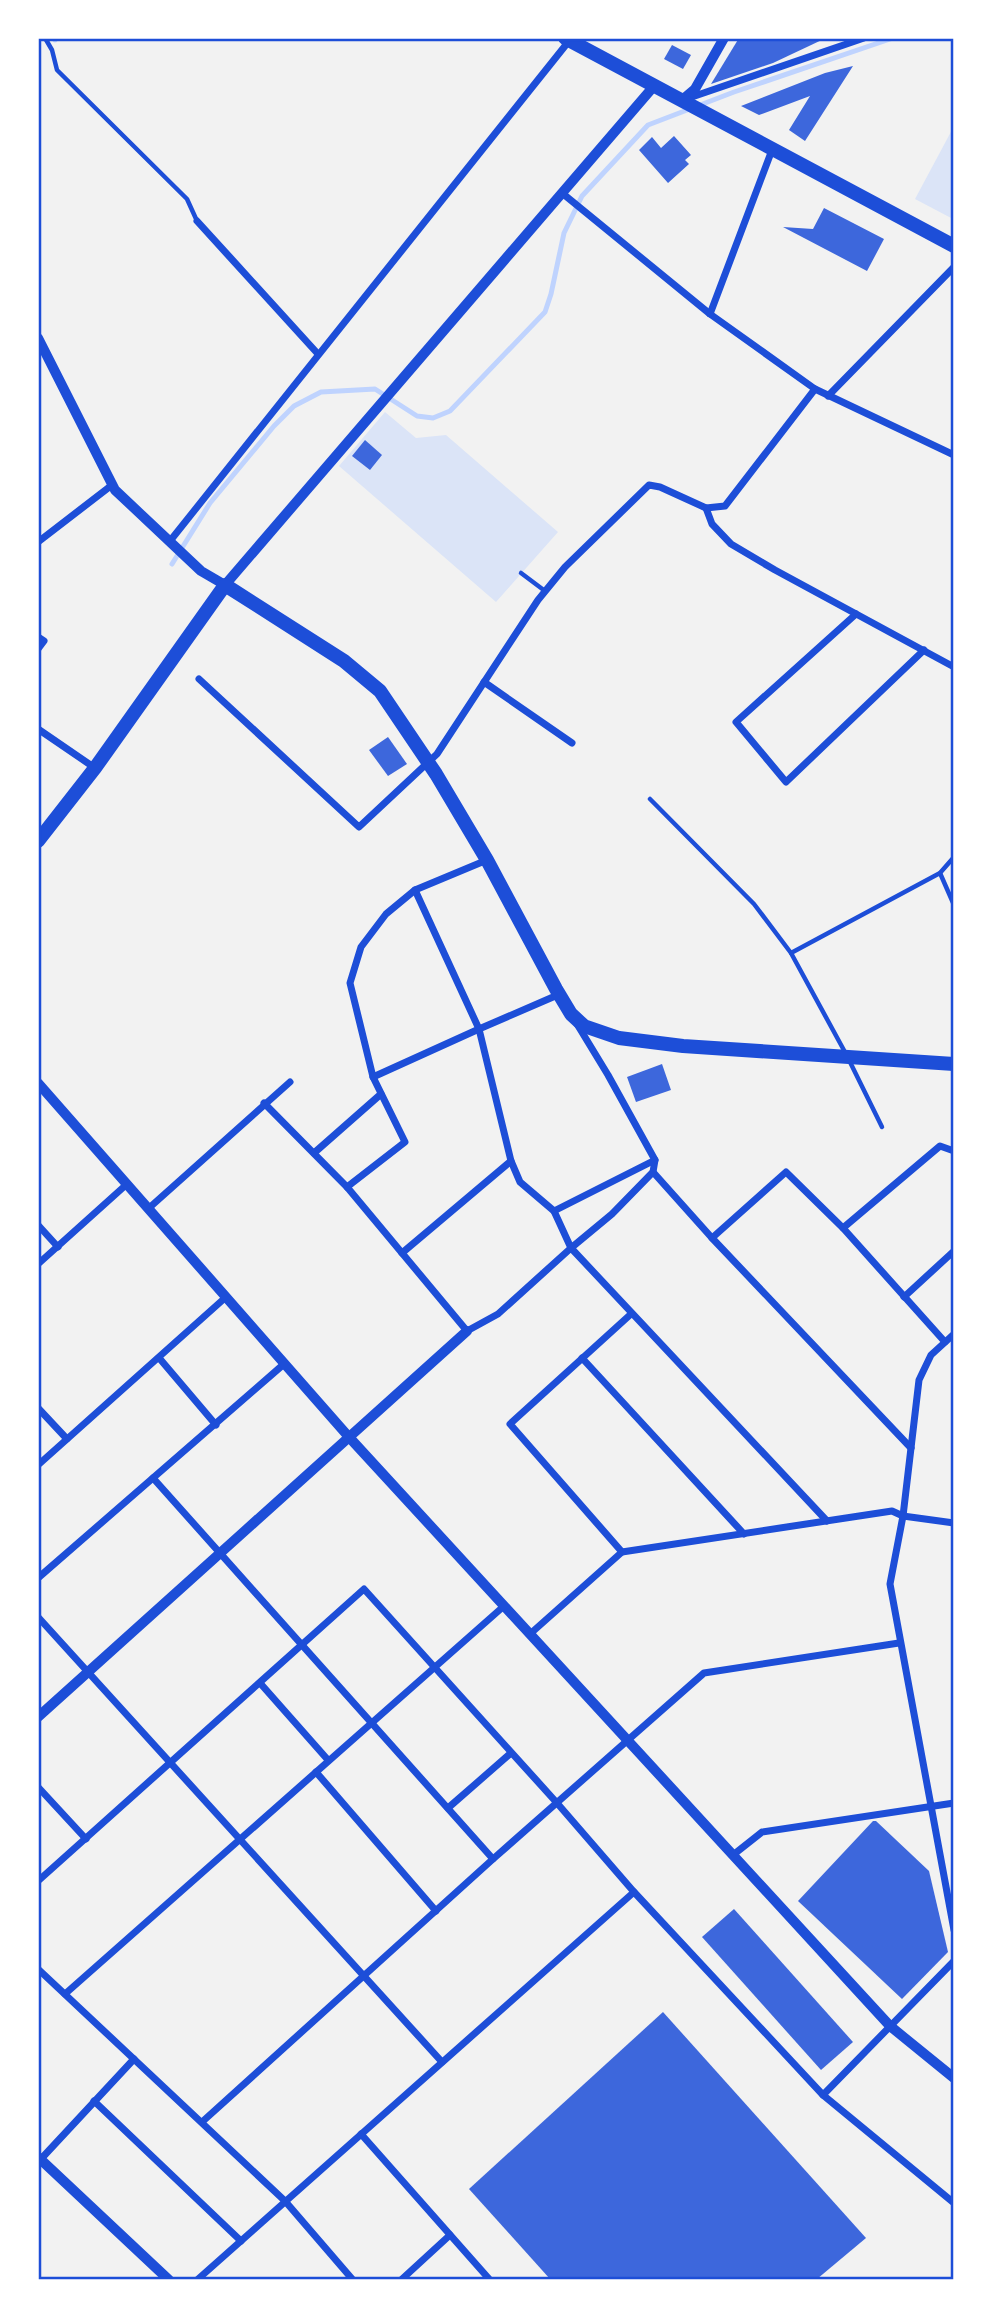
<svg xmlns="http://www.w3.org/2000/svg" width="992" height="2318" font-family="'Noto Serif',serif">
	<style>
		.green { fill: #dbe4f7 }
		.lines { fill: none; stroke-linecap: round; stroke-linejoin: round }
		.stream { stroke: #bfd3fe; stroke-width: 5 }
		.building { fill: #3d67dc }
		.service { stroke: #1d4ed8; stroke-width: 4.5 }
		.minor { stroke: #1d4ed8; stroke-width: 7 }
		.tertiary { stroke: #1d4ed8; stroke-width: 10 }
		.primary { stroke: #1d4ed8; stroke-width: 14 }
		.trunk { stroke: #1d4ed8; stroke-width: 14 }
		.neatline { fill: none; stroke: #1d4ed8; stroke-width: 2.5 }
	</style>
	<rect width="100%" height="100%" fill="#f2f2f2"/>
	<g class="green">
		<polygon points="953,128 953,219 915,199"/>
		<polygon points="385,412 416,438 446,435 558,532 496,602 339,466"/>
	</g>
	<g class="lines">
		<g class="stream">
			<polyline points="55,38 55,40"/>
			<polyline points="172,564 210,503 274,426 294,406 321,392 375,389 417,416 433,418 450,411 545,312 551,294 564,233 582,196 648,125 734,92 893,38"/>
		</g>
	</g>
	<g class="building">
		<polygon points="739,38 826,38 773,63 711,84"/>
		<polygon points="672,45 691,55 683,69 664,59"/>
		<polygon points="853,66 805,141 789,130 810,96 759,115 741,106 825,73"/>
		<polygon points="674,136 691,155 685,160 689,164 668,183 639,150 652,137 661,148"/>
		<polygon points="824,208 884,239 867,271 783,227 813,229"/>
		<polygon points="365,440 382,455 370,470 352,456"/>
		<polygon points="388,737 407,764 388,776 369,750"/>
		<polygon points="662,1064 671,1090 636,1102 627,1077"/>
		<polygon points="873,1821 876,1821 929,1871 948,1952 902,1999 798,1901"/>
		<polygon points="734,1909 853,2042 821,2070 702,1937"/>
		<polygon points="663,2012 866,2238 817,2279 550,2279 469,2189"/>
	</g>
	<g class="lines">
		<g class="service">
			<polyline points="45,38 52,50 57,70 187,199 197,221"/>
			<polyline points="521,573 545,591"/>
			<polyline points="650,799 754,904 791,953 846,1054"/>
			<polyline points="940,873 954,905"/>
			<polyline points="791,953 940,873 954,857"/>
			<polyline points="850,1062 882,1127"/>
		</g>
		<g class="minor">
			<polyline points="686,99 864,38"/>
			<polyline points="562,193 710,314 815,389 954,455"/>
			<polyline points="197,221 318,354"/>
			<polyline points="710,314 772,150"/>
			<polyline points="828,396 954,267"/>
			<polyline points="706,508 712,524 731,544 775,570 954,667"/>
			<polyline points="170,541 569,41"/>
			<polyline points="38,542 112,485"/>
			<polyline points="856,614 736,722 786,782 924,650"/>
			<polyline points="38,637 44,641 38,649"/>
			<polyline points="199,679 359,827 437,754 538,600 565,567 649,485 660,487 706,508 725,506 815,389"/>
			<polyline points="484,682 572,743"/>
			<polyline points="38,729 95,768"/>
			<polyline points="373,1077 479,1029 415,890"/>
			<polyline points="264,1103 347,1187 467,1331 498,1314 571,1248 827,1521"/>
			<polyline points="314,1153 381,1094"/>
			<polyline points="511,1161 479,1029 560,994"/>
			<polyline points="653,1172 712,1238 911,1448"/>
			<polyline points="347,1187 405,1142 373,1077 350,983 361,947 386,914 415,890 487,860"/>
			<polyline points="149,1208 290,1082"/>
			<polyline points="554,1211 571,1248 612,1214 653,1172 655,1160 608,1075 577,1024"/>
			<polyline points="38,1225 58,1247"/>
			<polyline points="843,1228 940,1146 954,1151"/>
			<polyline points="712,1238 786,1172 843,1228 945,1342"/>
			<polyline points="402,1253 511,1161 520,1182 554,1211 655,1160"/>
			<polyline points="38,1264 127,1184"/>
			<polyline points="904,1297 954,1251"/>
			<polyline points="954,1334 931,1355 919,1380 903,1516 890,1584 954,1930"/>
			<polyline points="582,1358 744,1534"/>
			<polyline points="160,1359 216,1425"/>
			<polyline points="38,1408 67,1439"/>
			<polyline points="38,1465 226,1297"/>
			<polyline points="153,1478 493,1859"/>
			<polyline points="622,1552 510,1424 631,1314"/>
			<polyline points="38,1578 284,1364"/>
			<polyline points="38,1617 442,2062"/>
			<polyline points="530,1634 622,1552 892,1511 903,1516 954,1523"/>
			<polyline points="260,1683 328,1760"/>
			<polyline points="316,1772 436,1911"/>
			<polyline points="38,1787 86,1839"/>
			<polyline points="448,1808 511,1753"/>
			<polyline points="733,1855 762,1832 954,1803"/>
			<polyline points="38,1881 364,1589 557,1803 634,1892 823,2095 954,2203"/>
			<polyline points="38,1969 285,2201 353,2280"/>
			<polyline points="65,1994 504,1606"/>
			<polyline points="823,2095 954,1961"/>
			<polyline points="94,2101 241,2241"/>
			<polyline points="202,2122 493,1859 704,1673 899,1643"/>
			<polyline points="361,2134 490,2280"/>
			<polyline points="41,2159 134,2059"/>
			<polyline points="197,2280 634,1892"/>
			<polyline points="401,2280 450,2235"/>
		</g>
		<g class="tertiary">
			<polyline points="682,100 695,89 724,38"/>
			<polyline points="38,338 115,490 201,571 225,585 654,86"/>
			<polyline points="38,1083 348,1436 890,2026 954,2078"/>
			<polyline points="38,1717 467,1331"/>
			<polyline points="38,2157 169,2280"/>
		</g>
		<polyline class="primary" points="38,841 95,768 225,585 344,661 380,691 436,774 487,860 556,989 571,1014 584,1026 619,1038 683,1046 954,1064"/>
		<polyline class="trunk" points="565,38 954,246"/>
	</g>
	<rect width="992" height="2318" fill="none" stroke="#ffffff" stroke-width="80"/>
	<rect x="40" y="40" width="912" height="2238" class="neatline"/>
</svg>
